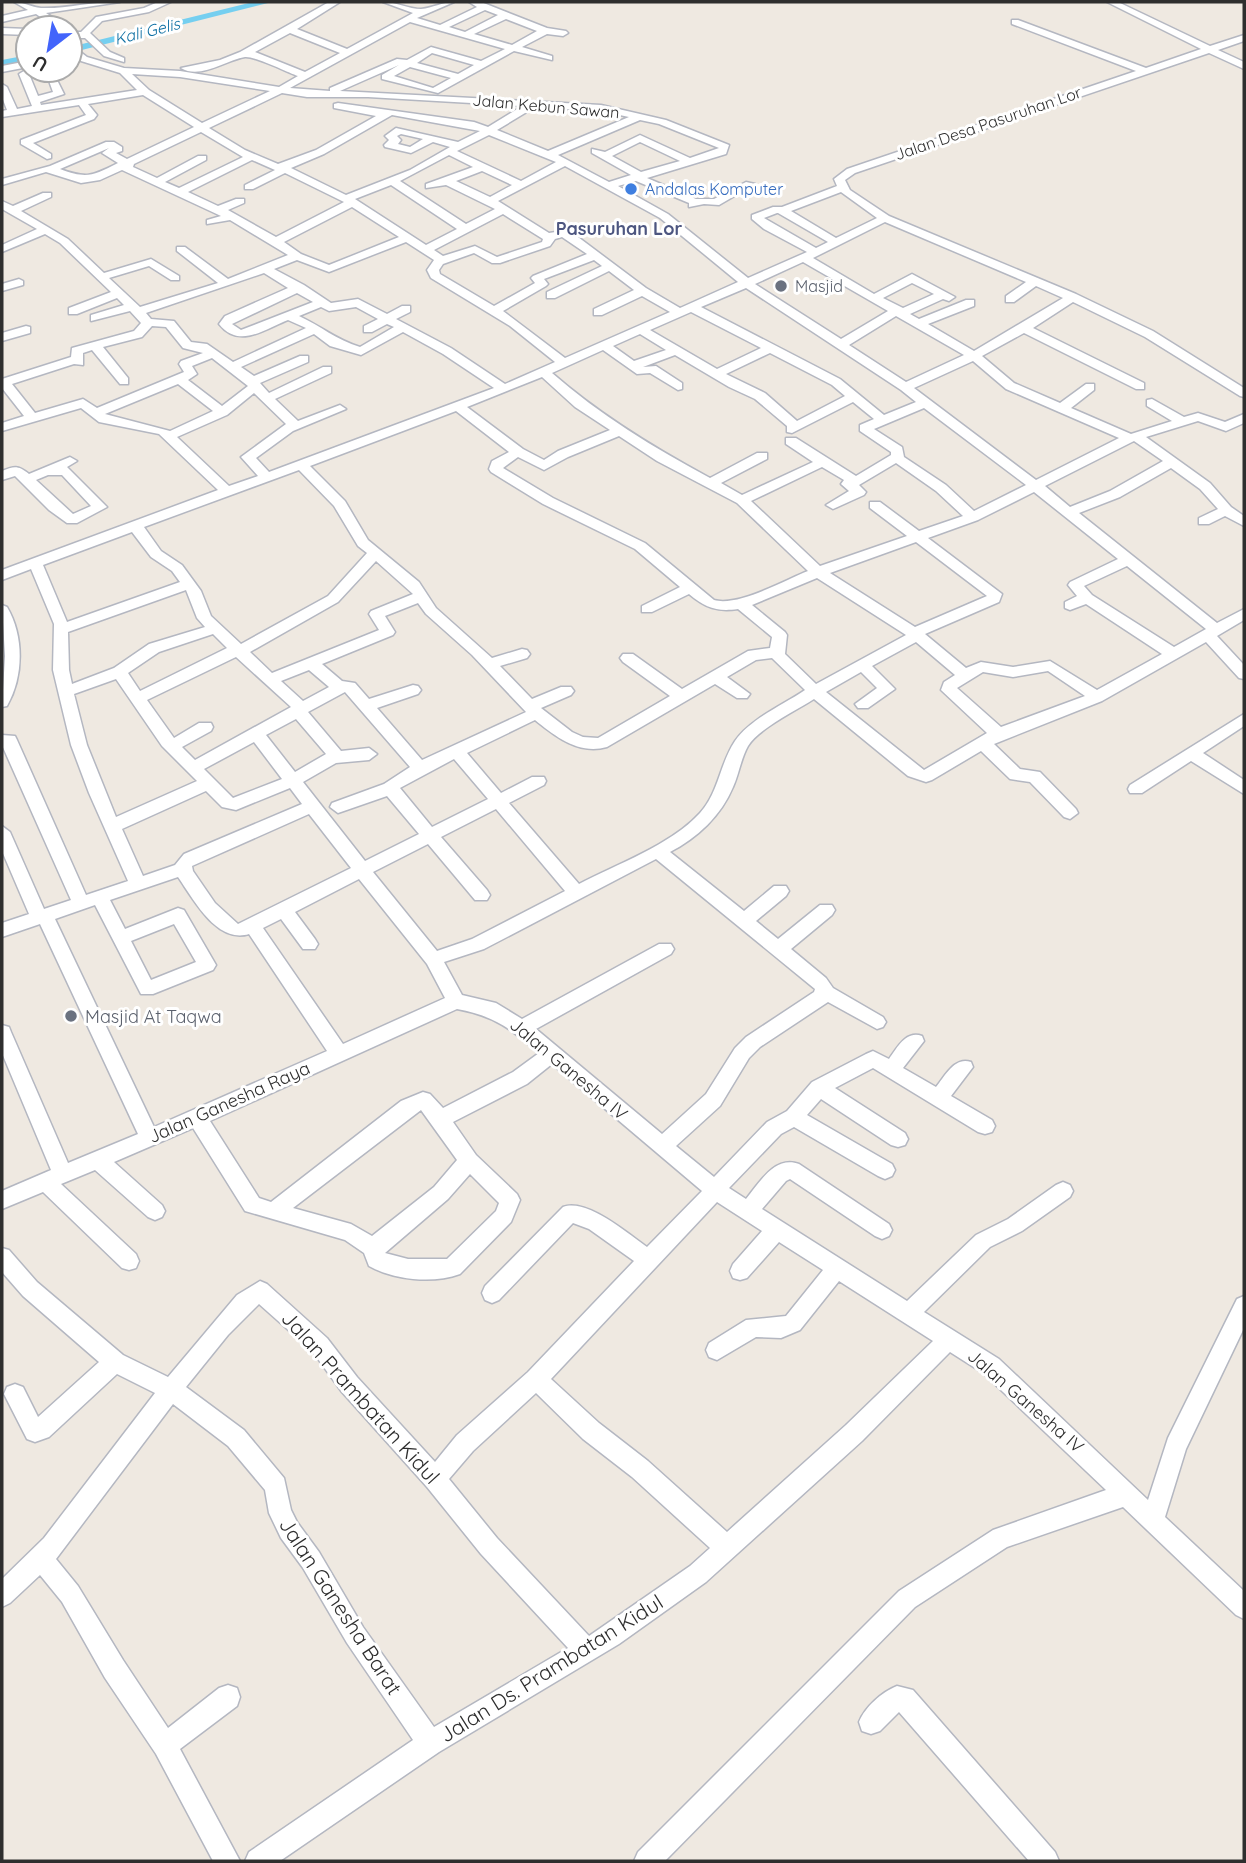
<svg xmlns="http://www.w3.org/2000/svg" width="1246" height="1863" font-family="Quicksand,sans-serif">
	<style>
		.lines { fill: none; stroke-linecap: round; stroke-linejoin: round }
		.river { fill: #75cff0; fill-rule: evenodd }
		.minor-casing { stroke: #b4b7c1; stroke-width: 3 }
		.minor { fill: #fff; fill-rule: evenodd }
		.shop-dot { fill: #3f7fe0; stroke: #fff; stroke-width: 2.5 }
		.worship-dot { fill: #6b7280; stroke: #fff; stroke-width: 2.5 }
		.labels { text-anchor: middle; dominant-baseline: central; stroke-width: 6; stroke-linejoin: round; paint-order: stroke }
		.far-water-label { font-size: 16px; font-style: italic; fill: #0d6fa3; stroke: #fff }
		.far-street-label { font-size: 16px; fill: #2e2e2e; stroke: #fff }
		.far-shop-label { font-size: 16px; fill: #366cbe; stroke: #fff; text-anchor: start }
		.far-worship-label { font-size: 16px; fill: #5b616d; stroke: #fff; text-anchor: start }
		.far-quarter-label { font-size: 18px; font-weight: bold; fill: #4d5680; stroke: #fff }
		.worship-label { font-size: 18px; fill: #5b616d; stroke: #fff; text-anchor: start }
		.street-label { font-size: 18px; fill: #2e2e2e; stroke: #fff }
		.near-street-label { font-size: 21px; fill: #2e2e2e; stroke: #fff }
	</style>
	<rect width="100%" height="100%" fill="#efe9e1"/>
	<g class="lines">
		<g class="river">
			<polygon points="253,2 272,2 70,53 70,47"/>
			<polygon points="28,55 28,63 2,66 2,60"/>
		</g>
		<g class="minor-casing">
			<g id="minor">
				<path d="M14 2C24 2 31 7 41 8 67 9 93 1 120 2L46 13 69 28H57L36 14 2 22V16L28 10Z"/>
				<polygon points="158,2 171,2 149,12 102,21 90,33 110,52 124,58 124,62 104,56 85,38 70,38 70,32 81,32 96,17 144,8"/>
				<path d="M329 2H340L297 29 347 49 413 13 383 2C396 2 409 9 421 9 433 8 442 2 454 2L417 18 440 25 477 7 469 2H481L547 28 566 31 568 33 563 36 547 34 522 47 552 56V60L514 51 438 93 382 79V75L399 65 340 91 601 105 666 120 729 145 726 154 647 178 696 199H714L746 182 755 184 719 205 704 204 689 207V203L636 181 618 186 668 214 748 278 807 252 764 229 752 219V215L773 207H782L837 186 834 179 847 169 1136 71 1012 24V20H1018L1146 68 1201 49 1107 2H1118L1210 46 1244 35V41L1218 50 1244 62V69L1209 53 855 173 845 180 850 190 889 216 1076 294 1153 331 1244 388V397L1240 396 1145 337 1073 302 1033 328 1144 383V389H1136L1024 333 982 356 1014 383 1060 403 1086 384H1094V390L1071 408 1131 434 1172 421 1147 406V400L1152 399 1184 417 1198 413 1225 422 1244 414V423L1226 431 1198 421 1146 437 1210 483 1231 507 1244 516V526L1225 516 1209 524H1199V518L1218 509 1200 489 1171 468 1120 497 1079 513 1217 623 1244 609V620L1217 636 1244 665V679L1239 678 1206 642 1102 701 994 744 1020 769 1040 772 1076 809 1078 813 1070 819 1064 817 1030 782 1010 779 981 751 932 780 926 782 908 776 814 699C797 710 758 729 748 746 741 758 739 774 733 787 721 816 697 838 670 852L744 911 774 886H786L789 891 786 896 756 921 778 939 820 905H832L835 910 832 915 791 949 826 978 833 988 883 1017 886 1022 883 1027 877 1029 828 1002 760 1047 749 1058 720 1106 676 1146 714 1177 767 1122 787 1111 812 1082 866 1054 873 1051 889 1059C897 1048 906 1030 922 1036L924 1041 903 1068 936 1087C945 1076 955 1056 971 1062L973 1067 951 1096 992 1120 995 1126 992 1132 985 1134 978 1132 873 1068 835 1088 905 1133 908 1139 905 1145 898 1147 891 1145 821 1099 807 1115 892 1164 895 1170 892 1176 885 1179 878 1176 794 1127 781 1134 729 1188 746 1199C759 1183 775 1155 799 1164L889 1224 892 1230 889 1236 882 1239 875 1236 790 1179 786 1181 762 1209 907 1301 976 1235 1008 1219 1056 1185 1063 1182 1070 1185 1073 1191 1070 1197 1022 1231 990 1247 924 1312 999 1359 1148 1500 1168 1438 1237 1299 1244 1296V1328L1186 1449 1165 1517 1244 1591V1619L1236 1615 1123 1507 1007 1547 915 1607 665 1861H634L638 1852 899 1591 993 1530 1106 1490 983 1373 950 1352 862 1441 706 1582 619 1644 439 1752 280 1861H245L249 1852 413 1740 347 1643 303 1568 281 1538 269 1513 265 1490 228 1446 173 1404 56 1559 78 1586 123 1660 168 1728 219 1688 228 1685 237 1688 240 1697 237 1706 180 1749 240 1861H213L156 1754 105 1678 62 1602 40 1575 10 1603 2 1607V1579L44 1538 155 1393 117 1374 49 1437 35 1442 27 1439 4 1394 7 1387 15 1384 23 1387 38 1417 99 1362 23 1296 2 1272V1248L9 1250 37 1282 123 1355 168 1377 237 1295 260 1281 267 1284 327 1338 357 1377 435 1462 457 1435 528 1372 634 1261 589 1229 573 1223 499 1300 492 1303 485 1300 482 1293 485 1286 563 1207C587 1198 628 1234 647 1247L702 1191 552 1064 527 1084 453 1122 476 1155 517 1194 520 1200 511 1222 460 1274C433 1284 394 1280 369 1266L364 1253 345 1240 245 1211 193 1128 114 1162 162 1205 165 1211 162 1217 155 1220 148 1217 95 1170 61 1184 136 1254 139 1261 136 1268 129 1270 122 1268 43 1192 2 1209V1191L51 1170 2 1053V1025L9 1027 11 1032 68 1163 138 1134 40 924 2 937V923L29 914 2 851V826L10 832 44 909 71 900 2 745V735L15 736 17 740 86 895 128 881 89 793 71 745 53 670 54 624 31 569 2 580V570L218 490 159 434 99 422 81 408 2 431V423L24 416 2 388V379L71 357 72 348 134 331 141 323 130 311 91 321V315L124 305 117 298 77 314H69V308L111 292 60 243 45 234 2 252V245L37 229 2 209V201L13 206 43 193H51V197L21 211 68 239 104 273 151 259 179 276V280H171L149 266 109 278 140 307 218 283 177 251V247H185L228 279 288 255 230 220 207 224V220L221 216 122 170 100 180 81 183 46 172 2 185V179L50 166 106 142H114L122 147V151L116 153 127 159 194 127 143 95 88 104 97 115 94 119 33 143 51 154V158L47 159 21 144V140L86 115 79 105 2 117V111L7 110 2 97V84L7 87 17 109 32 106 19 74 24 71 29 74 38 96 53 92 48 78 57 80 64 94 40 102 41 105 137 90 120 73 81 61 70 52V44L87 57 124 68 180 71 279 87 298 76C287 72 255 56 245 57 226 60 200 80 181 68L220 60 240 52ZM485 10 498 15 465 32 449 27ZM506 19 537 31 512 45 474 34ZM410 22 505 49 481 61 431 47 407 60 397 59 330 88V91L290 88ZM290 33 340 53 305 72 255 52ZM432 53 474 65 458 74 417 63ZM410 67 451 78 433 88 394 76ZM132 74 180 77 270 91 202 123 149 90ZM282 93 307 97H368L522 106 488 127 474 122 338 103 334 104V108L376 116 316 150 278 164 245 150 209 128ZM535 107 601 111 629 117 548 151 497 130ZM392 115 480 131 458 142 396 128 385 136 389 140 384 145 385 147 411 153 433 142 450 147 410 170 346 195 291 168 324 154ZM640 120 659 124 719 148 690 158 640 135 605 152 592 149V153L631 175 609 182 558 155ZM201 132 243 157 179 188 165 182 206 160V156H198L157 178 133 167 134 164ZM401 134 423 139 410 147 398 144 401 140 397 136ZM489 135 556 162 521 181 457 151ZM640 142 680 161 641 172 612 156ZM109 148 102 153 118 163C92 176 87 179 60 169ZM449 155 473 167 426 184V188L446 185 495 209 466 224 400 181ZM252 160 275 170 245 185V189H253L285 173 344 202 276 237 228 210 244 203V199H236L218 206 188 192ZM565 166 660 218 738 282 680 308 646 288 574 234 562 231 549 233 498 201ZM482 171 512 185 490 197 456 181ZM391 185 457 229 426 245 355 199ZM841 192 877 218 836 238 791 211ZM352 207 399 237 329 265 301 254 284 242ZM777 213H778L828 242 816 248 764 218ZM503 214 543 239 542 242 497 257 475 246 443 256 434 250ZM885 222 1026 282 1006 296V302H1014L1036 286 1063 298 974 351 928 324 974 306V300H966L919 319 910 314 943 299 949 301 955 297 912 274 874 294 813 258ZM562 237 587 254 533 276 531 278 535 283 494 306 440 274 439 270 443 264 474 253 492 263H500L550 246 555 239ZM406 242 434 260 427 270 431 278 510 326 555 362 505 384 451 348 396 319 410 312V306H402L387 314 358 299 331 303 304 285 274 269 297 260 329 272ZM594 260 602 266 547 292V298H555L609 271 634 290 594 309V315H602L642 296 670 312 565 358 503 311 546 286 548 284 544 279ZM803 262 888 311 841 339 755 284ZM264 273 288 288 225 316 219 324C239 349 263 330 288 320L306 328 233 362 207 344 191 342 174 321 151 319 146 313ZM912 283 934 294 903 308 883 298ZM746 288 901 390 916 402 884 415 840 379 701 307ZM297 293 313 302 241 330 232 324ZM321 307 329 311 356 307 378 319 364 326V332H372L387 324 394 327 360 347C336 340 321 326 299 316ZM691 312 761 348 717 369 650 330ZM896 316 964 355 906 382 849 345ZM152 326 166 327 183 348 203 353 181 361 179 364 184 372 97 408 83 399 35 413 12 384 74 364 83 365V353L92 350 120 384H128V378L103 347 142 337ZM403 332 443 354 494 388 269 472 256 458 293 431 346 409 340 405 298 421 275 399 331 373V367H323L269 393 260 383 308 362V356H300L254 376 241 367 314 334 330 346 361 355ZM640 334 666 350 634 361 613 346ZM603 350 637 374 650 373 678 390 682 389V383L656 366 643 367 675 355 729 387 755 399 787 426V432L792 433 853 402 874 419 860 425V431L891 452V455L856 476 796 438H786V444L813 462 742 495 721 483 767 459V453H757L710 478C654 448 600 415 552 373ZM770 353 832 385 845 396 797 421 765 393 726 374ZM212 358 248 386 222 406 188 380 197 374 192 366ZM973 361 1006 389 1119 438 1036 480 914 388ZM542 377 575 407 610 430 558 451 544 460 523 449 467 407ZM178 384 213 411 170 431 105 414ZM254 393 286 424 241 457 258 476 229 486 177 437 227 415ZM924 408 1026 485 974 511 946 485 904 457 902 447 874 429ZM456 411 509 452 492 461 489 469 491 472 543 504 635 549 680 587 642 606V612H652L689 594C706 608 717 612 738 609L772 637 770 648 748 651 682 689 633 654H623L620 658 623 662 670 696 598 738 583 737 572 732 541 708 571 695 574 691 571 687H561L532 699 500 666 527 658 530 654 527 650 522 649 492 658 436 608 419 582 368 540 345 501 310 466ZM619 436 657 461 737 503 808 571C785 580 738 607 714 600L645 543 553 498 503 468 518 457 544 470 568 457ZM1134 441 1163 461 1110 491 1070 507 1045 486ZM896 463 936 491 963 516 919 531 880 502H870V508L907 536 820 566 751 501 822 467 844 480 841 484 849 491 826 505 833 509 864 495 866 492 859 485ZM299 470 334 506 358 546 367 553 328 596 241 644 211 616 201 591 182 565 161 551 144 527ZM1034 492 1118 559 1070 582 1068 585 1077 596 1065 602V608L1070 610 1086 604 1162 654 1097 690 1050 661 1013 667 981 662 966 668 925 634 999 602 1002 594 928 538 978 520ZM132 532 151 557 172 571 180 582 67 622 43 565ZM916 542 987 596 915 627 830 573ZM376 561 413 594 371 611 369 614 379 630 272 673 250 652 338 602ZM1127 566 1206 629 1174 647 1092 595 1084 586ZM817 578 906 635 816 684 785 654 787 635 785 632 752 605ZM186 590 197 618 205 627 149 644 114 668 72 684 69 670 68 632ZM418 603 426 614 472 655 526 712 422 760 377 708 418 694 421 690 418 686 413 685 369 699 355 683 342 681 322 664 393 635 395 632 385 616ZM213 634 227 648 140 691 128 673 159 652ZM916 642 955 675 944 682 941 690 987 733 924 770 826 692 861 672 877 688 855 704 858 708H868L895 689 872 666ZM236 657 291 707 195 760 182 747 211 731 213 727 211 723H199L174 738 147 700ZM772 658 805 690C783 705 750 719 735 741 720 763 719 792 700 813 671 845 617 864 579 884L509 803 544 785 546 781 544 777H532L501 793 467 753 535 720C556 737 579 755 607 747L715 684 737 698H747L750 694 727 677 756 660ZM309 670 329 687 303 701 281 681ZM1048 671 1085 696 1001 727 957 688 983 672 1013 677ZM116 679 162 746 197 781 116 817 87 745 74 694ZM345 692 410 767 384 784 332 803 330 807 338 813 387 796 419 834 365 861 303 782 336 763 369 760 377 754 369 748 341 751 308 712ZM296 719 326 754 295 772 266 735ZM254 742 282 779 233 798 204 769ZM454 759 488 799 432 827 400 788ZM290 788 302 804 184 854 175 865 143 876 122 829 206 791 222 807 236 810ZM496 809 565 891 472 939 437 951 373 872 428 844 475 900H487L490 895 487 890 441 837ZM309 814 351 868 238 924 215 903 193 871 192 866ZM656 859 815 989 814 992 746 1037 735 1048 706 1094 662 1134 536 1029 671 954 674 949 671 944H659L522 1019 496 1003 462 995 444 962 484 949ZM178 877C194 900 217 944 249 934L327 1051 154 1127 55 919 95 905 141 994H153L213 970 216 965 184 910 178 908 125 929 110 900ZM359 879 427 964 445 998 343 1044 263 928 281 919 303 949H315L318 944 315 939 295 912ZM174 924 196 962 151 980 131 941ZM457 1009C495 1016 511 1029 539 1053L513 1072 443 1108 430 1094 423 1092 401 1101 271 1202 259 1198 210 1121ZM421 1110 457 1160 434 1187 372 1236 351 1224 293 1208ZM470 1174 499 1203 496 1211 447 1259H408L385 1253 448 1199ZM717 1202 762 1231 733 1264 730 1271 733 1278 740 1280 747 1278 779 1242 823 1270 786 1316 746 1320 709 1343 706 1350 709 1357 717 1360 756 1337 781 1338 800 1330 839 1281 933 1341 846 1425 727 1532 648 1461 599 1423 551 1379ZM259 1304 313 1352 341 1391 427 1487 481 1554 568 1648 434 1727 363 1627 319 1552 297 1522 291 1510 284 1478 244 1430 186 1387 228 1335ZM536 1393 583 1439 632 1477 710 1548 690 1566 589 1636 497 1538 449 1479 473 1451Z"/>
				<polygon points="2,28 28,29 28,35 2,34"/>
				<polygon points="28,61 28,67 2,72 2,66"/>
				<polygon points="19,279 23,281 23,285 2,291 2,284"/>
				<polygon points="26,326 30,327 30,333 2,341 2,333"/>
				<path d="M70 457 77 461 67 467 107 507 77 523H67L49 510 15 476 2 480V471C14 466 18 465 29 474ZM48 475H62L91 506 73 514 36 480Z"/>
				<path d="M2 605 7 607C24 636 24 676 7 706L2 707 5 656Z"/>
				<polygon points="1244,714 1244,726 1203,753 1244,780 1244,794 1191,761 1142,793 1130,793 1128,789 1130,785"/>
				<path d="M897 1686 913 1690 1055 1852 1059 1861H1029L899 1712 880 1731 871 1734 862 1731 859 1722C865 1707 882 1692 897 1686Z"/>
			</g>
		</g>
		<use href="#minor" class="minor"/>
	</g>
	<circle class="shop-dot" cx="631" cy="189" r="7"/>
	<g class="worship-dot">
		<circle cx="781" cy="286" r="7"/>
		<circle cx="71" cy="1016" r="7"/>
	</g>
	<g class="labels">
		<g class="far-water-label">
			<text transform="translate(147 31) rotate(-14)">Kali Gelis</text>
		</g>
		<g class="far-street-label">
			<text transform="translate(546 106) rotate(5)">Jalan Kebun Sawan</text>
			<text transform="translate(988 123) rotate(-19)">Jalan Desa Pasuruhan Lor</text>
		</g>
		<g class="far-shop-label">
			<text x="645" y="189">Andalas Komputer</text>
		</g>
		<g class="far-worship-label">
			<text x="795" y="286">Masjid</text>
		</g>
		<g class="far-quarter-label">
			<text x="619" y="228">Pasuruhan Lor</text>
		</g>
		<g class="worship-label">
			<text x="85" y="1016">Masjid At Taqwa</text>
		</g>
		<g class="street-label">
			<text transform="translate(569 1069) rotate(40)">Jalan Ganesha IV</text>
			<text transform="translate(229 1102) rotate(-24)">Jalan Ganesha Raya</text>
			<text transform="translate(1026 1401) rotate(41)">Jalan Ganesha IV</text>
		</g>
		<g class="near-street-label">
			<text transform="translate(361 1397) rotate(48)">Jalan Prambatan Kidul</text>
			<text transform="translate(341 1606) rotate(57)">Jalan Ganesha Barat</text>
			<text transform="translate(551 1668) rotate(-32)">Jalan Ds. Prambatan Kidul</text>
		</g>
	</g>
	<rect width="1246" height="1863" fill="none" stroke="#2e2e2e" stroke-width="7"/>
	<g transform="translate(49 49) rotate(211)"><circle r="33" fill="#ffffff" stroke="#ababab" stroke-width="2"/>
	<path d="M0-5L12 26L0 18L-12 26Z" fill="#4264fb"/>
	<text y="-10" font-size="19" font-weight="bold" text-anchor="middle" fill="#2e2e2e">U</text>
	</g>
</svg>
